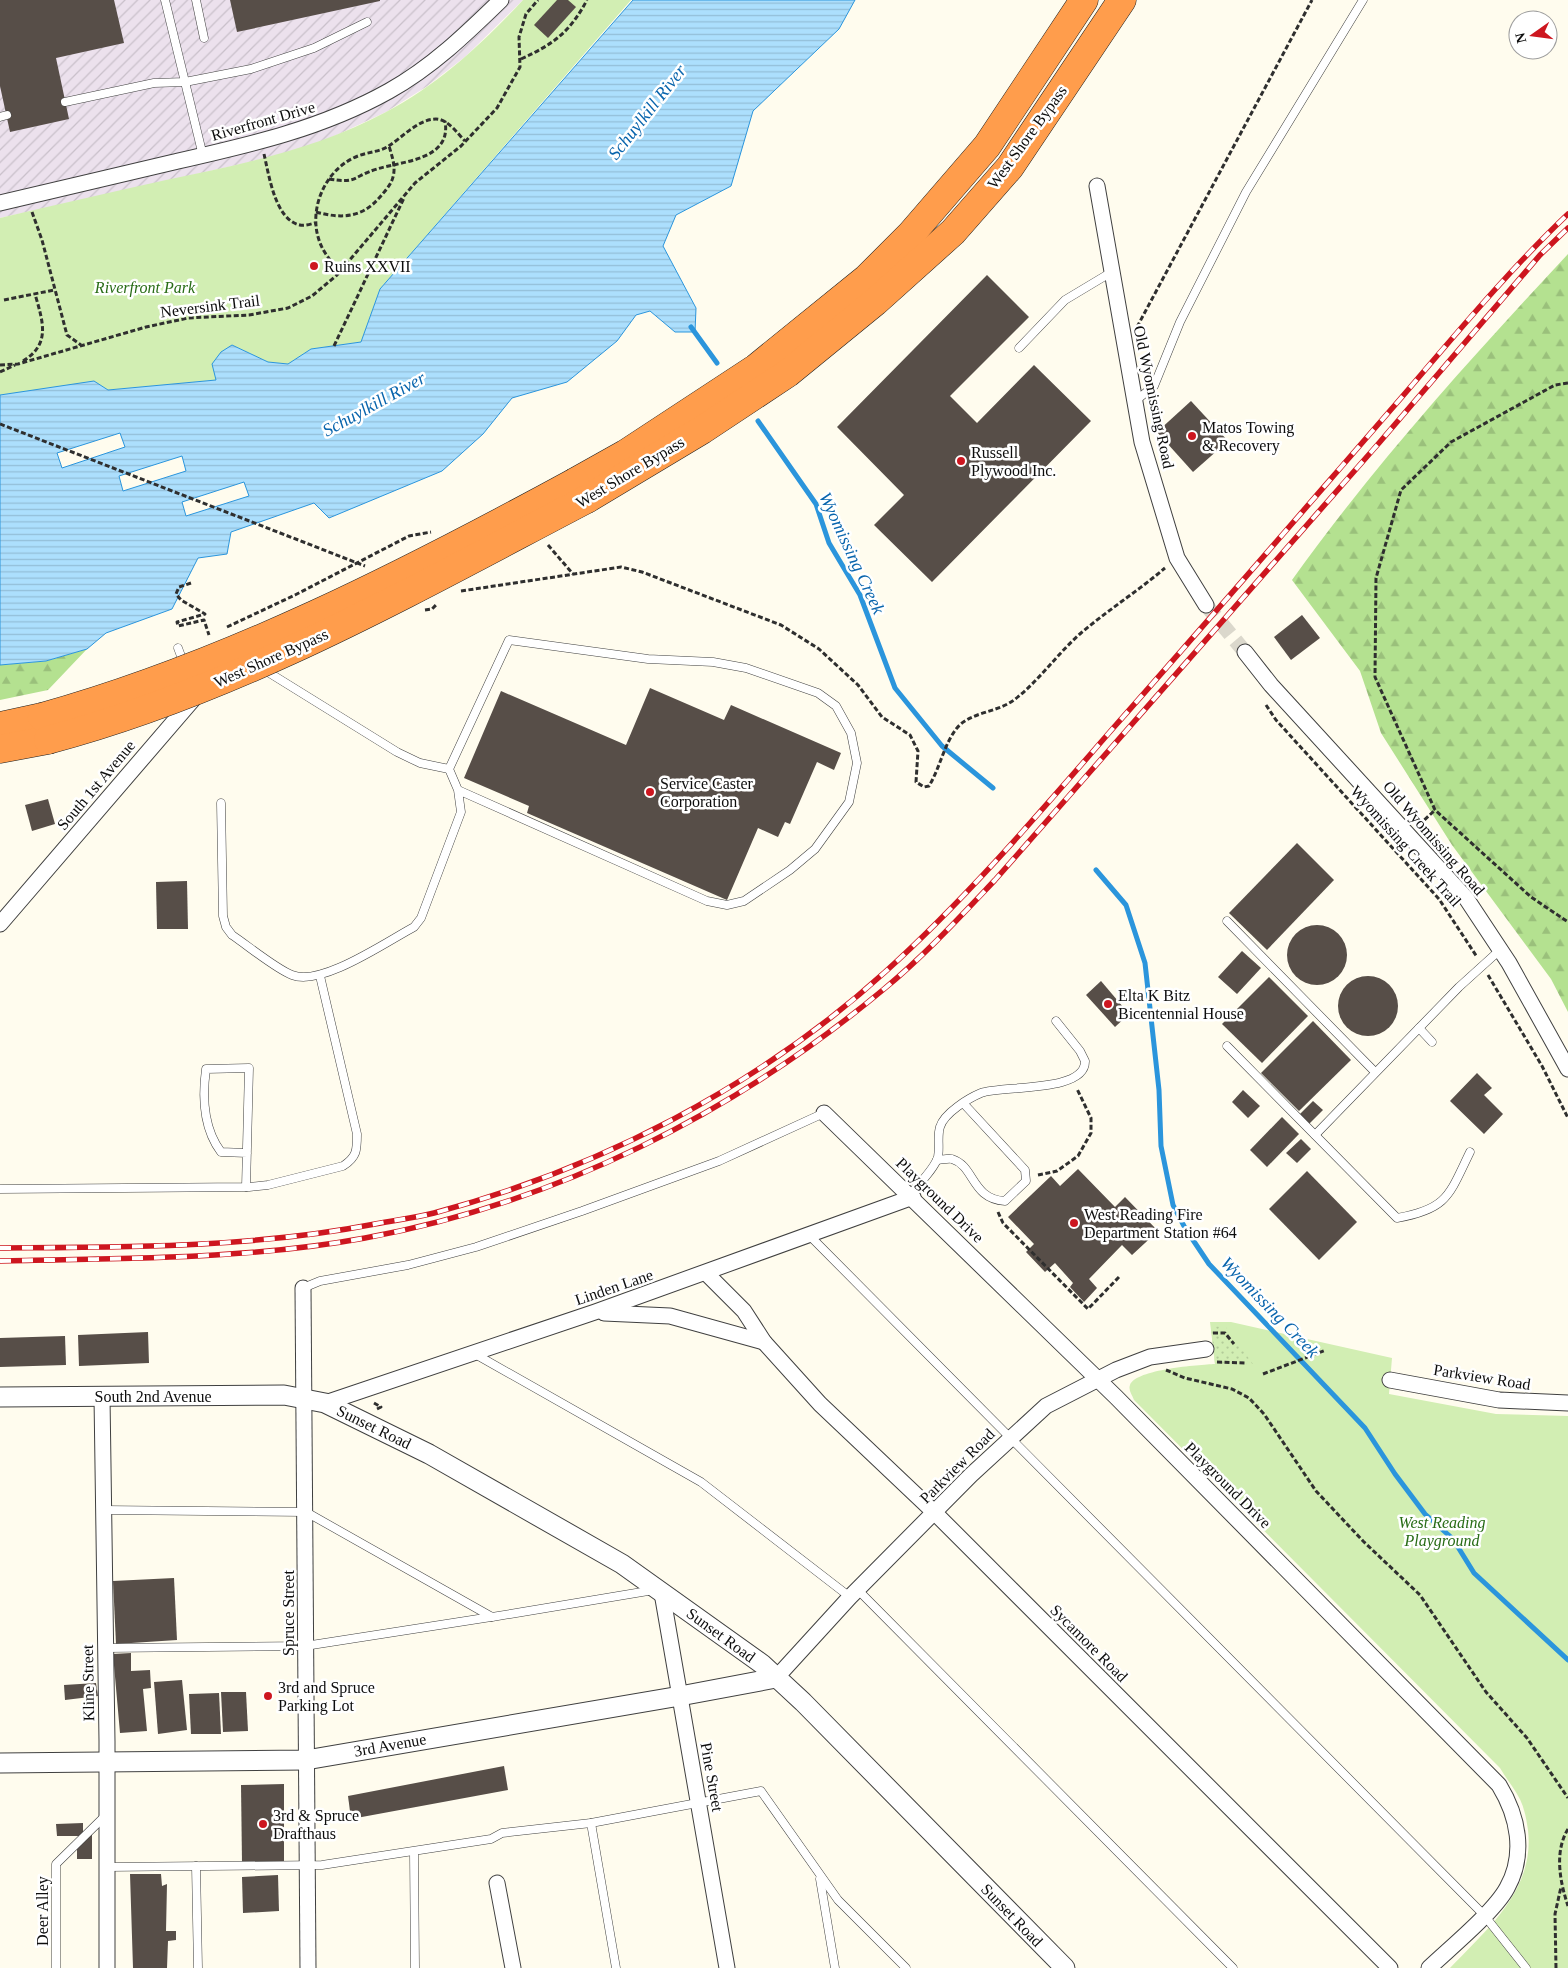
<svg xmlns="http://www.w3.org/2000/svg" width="1568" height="1968" font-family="'Times New Roman',serif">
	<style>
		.industrial { fill: url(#industrial-furrows) }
		.grass { fill: #d2eeb3 }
		.forest { fill: url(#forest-firs) }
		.garden { fill: url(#garden-dots) }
		.water { fill: url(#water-rules); stroke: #2b95dc; fill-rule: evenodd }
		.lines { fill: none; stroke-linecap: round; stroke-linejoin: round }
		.stream { stroke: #2b95dc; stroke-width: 5 }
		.building { fill: #574e48 }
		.minor-tunnel { stroke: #dbd8cc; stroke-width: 15; stroke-dasharray: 15 8; stroke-linecap: butt }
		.service-casing { stroke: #404040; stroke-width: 9 }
		.minor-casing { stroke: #404040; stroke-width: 17 }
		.tertiary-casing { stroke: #404040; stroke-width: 21 }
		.motorway-casing { stroke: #1e1e1e; stroke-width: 29 }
		.path { stroke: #2f2f2f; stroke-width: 3; stroke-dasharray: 5 2.5; stroke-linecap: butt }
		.service { stroke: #fff; stroke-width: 8 }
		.minor { stroke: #fff; stroke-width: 15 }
		.tertiary { stroke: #fff; stroke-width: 19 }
		.motorway { stroke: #ff9d4c; stroke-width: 28 }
		.rail-casing { stroke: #cd161f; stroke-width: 5.5 }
		.rail { stroke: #fff; stroke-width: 4; stroke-dasharray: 11; stroke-linecap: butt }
		.motorway-bridge-casing { stroke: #1e1e1e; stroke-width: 29; stroke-linecap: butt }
		.path-bridge { stroke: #2f2f2f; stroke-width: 3; stroke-dasharray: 5 2.5; stroke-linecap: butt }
		.motorway-bridge { stroke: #ff9d4c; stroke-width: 28 }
		.poi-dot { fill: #cd161f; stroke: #fff; stroke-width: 2 }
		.labels { text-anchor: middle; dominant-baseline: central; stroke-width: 5; stroke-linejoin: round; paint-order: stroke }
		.street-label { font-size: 16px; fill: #0d0d0d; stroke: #fff }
		.poi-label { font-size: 16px; fill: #0d0d0d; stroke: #fff; text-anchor: start }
		.park-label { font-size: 16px; font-style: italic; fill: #286c16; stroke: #fff }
		.water-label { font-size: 18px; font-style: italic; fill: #0965ad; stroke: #fff }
	</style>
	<defs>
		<pattern id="industrial-furrows" width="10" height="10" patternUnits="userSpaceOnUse" patternTransform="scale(1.25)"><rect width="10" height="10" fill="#ece1ed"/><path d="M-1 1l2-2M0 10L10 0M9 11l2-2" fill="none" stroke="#c9c0ca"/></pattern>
		<pattern id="forest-firs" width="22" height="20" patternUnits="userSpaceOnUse" patternTransform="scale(1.25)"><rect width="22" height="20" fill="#b4e190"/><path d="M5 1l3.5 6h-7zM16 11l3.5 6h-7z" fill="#9ac07b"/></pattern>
		<pattern id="garden-dots" width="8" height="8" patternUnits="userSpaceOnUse" patternTransform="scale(1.25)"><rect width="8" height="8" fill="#d2eeb3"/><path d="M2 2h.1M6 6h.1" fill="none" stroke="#b3cb99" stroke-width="1.8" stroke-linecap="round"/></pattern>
		<pattern id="water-rules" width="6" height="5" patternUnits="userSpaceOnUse" patternTransform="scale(1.25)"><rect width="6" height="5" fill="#acdffd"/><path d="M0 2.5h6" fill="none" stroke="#93bed8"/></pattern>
	</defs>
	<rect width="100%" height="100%" fill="#fffcee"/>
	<polygon class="industrial" points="0,0 523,0 465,57 426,87 386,112 339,134 310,146 246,163 0,218"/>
	<g class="grass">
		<path d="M523 0H631L380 289 361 342 311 349 288 364 268 362 232 345 216 380 108 390 94 382 0 395V218C55 205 111 192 166 180 242 164 317 149 386 112 439 84 483 43 523 0Z"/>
		<path d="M1210 1322H1231L1392 1358 1389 1394 1496 1414 1568 1416V1968H1450C1487 1929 1535 1890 1528 1830 1526 1817 1524 1805 1517 1794 1512 1785 1505 1777 1500 1768L1134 1400C1132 1395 1128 1390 1130 1385 1136 1369 1199 1365 1215 1364Z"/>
	</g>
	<g class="forest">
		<path d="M1568 254V1012L1551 979 1452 845 1381 733 1360 671 1292 580C1375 464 1471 358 1568 254Z"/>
		<polygon points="87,649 48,690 0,700 0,665 46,661"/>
	</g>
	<polygon class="garden" points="1225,1326 1253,1364 1215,1364 1211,1327"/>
	<path class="water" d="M633 0H855L839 29 753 111 731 186 676 215 663 246 696 308 695 332H675L650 311 636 315 617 341 567 382 512 398 483 434 442 471 329 518 314 503 231 532 227 554 198 558 172 609 106 633 87 649 46 661 0 665V395L94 381 108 390 216 380 212 364 221 352 232 345 268 362 288 364 311 349 361 342 380 289ZM120 433 125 447 62 468 57 453ZM182 456 186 471 123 491 119 476ZM244 482 249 496 186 516 182 502Z"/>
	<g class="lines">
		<g class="stream">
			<polyline points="691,327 717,363"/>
			<polyline points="758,421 816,504 829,543 860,595 895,688 942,746 993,788"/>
			<polyline points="1096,870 1126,905 1145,963 1159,1090 1161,1146 1173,1205 1185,1228 1209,1264 1365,1428 1395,1474 1425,1514 1453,1539 1474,1573 1568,1660"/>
		</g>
	</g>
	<g class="building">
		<polygon points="0,0 114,0 124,43 56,58 69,119 10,132 0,86"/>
		<polygon points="230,0 380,0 380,1 237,32"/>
		<polygon points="557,0 568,0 576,7 548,38 534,25"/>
		<polygon points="987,275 1029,317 950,396 977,423 1034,365 1091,421 932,582 874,525 904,495 837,427"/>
		<polygon points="1191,401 1228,441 1193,472 1157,432"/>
		<polygon points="1302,615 1320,638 1291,660 1274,637"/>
		<polygon points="650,688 724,720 731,705 841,753 834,770 817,762 790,824 785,822 778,837 758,828 727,900 527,813 529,806 464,778 501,691 626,745"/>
		<polygon points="48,799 55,824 32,831 25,805"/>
		<polygon points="1297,843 1334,880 1267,950 1229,913"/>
		<polygon points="187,881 188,929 157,929 156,882"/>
		<circle cx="1317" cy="955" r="30"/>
		<polygon points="1242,951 1261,968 1237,994 1218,977"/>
		<circle cx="1368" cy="1006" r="30"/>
		<polygon points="1269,977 1308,1016 1262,1063 1222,1024"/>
		<polygon points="1101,981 1129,1014 1115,1027 1086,995"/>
		<polygon points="1313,1021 1351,1060 1299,1111 1261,1073"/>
		<polygon points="1477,1073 1492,1088 1484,1095 1503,1114 1484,1134 1450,1101"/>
		<polygon points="1243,1090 1260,1106 1248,1118 1232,1102"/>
		<polygon points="1313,1101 1323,1110 1309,1124 1299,1115"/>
		<polygon points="1282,1117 1299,1134 1267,1167 1250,1150"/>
		<polygon points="1301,1139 1311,1149 1297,1163 1286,1153"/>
		<polygon points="1078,1169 1115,1207 1125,1197 1158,1231 1132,1255 1122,1245 1089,1279 1097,1288 1084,1302 1070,1287 1073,1283 1055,1263 1045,1272 1026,1252 1034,1244 1008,1217 1051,1176 1060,1186"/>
		<polygon points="1307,1171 1357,1222 1319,1260 1269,1209"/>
		<polygon points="148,1332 149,1363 79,1366 78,1335"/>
		<polygon points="65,1336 66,1365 0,1367 0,1338"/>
		<polygon points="174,1578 177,1640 116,1644 113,1581"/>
		<polygon points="131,1653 131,1671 150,1670 151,1688 143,1689 147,1731 120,1733 113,1654"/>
		<polygon points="182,1680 187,1730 158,1734 154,1682"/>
		<polygon points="96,1683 98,1696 65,1700 64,1685"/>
		<polygon points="221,1692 246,1692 248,1731 223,1732"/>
		<polygon points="219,1693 221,1734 191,1734 189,1694"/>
		<polygon points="504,1766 508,1790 351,1819 348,1796"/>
		<polygon points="284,1784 284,1863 242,1863 241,1785"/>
		<polygon points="83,1823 83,1836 57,1836 56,1824"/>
		<polygon points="88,1835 92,1835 92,1859 77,1859 77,1846"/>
		<polygon points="130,1874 161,1874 162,1886 167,1884 166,1931 176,1931 176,1940 168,1941 167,1968 133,1968"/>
		<polygon points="278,1875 279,1911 243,1913 242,1877"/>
	</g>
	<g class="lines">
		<polyline class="minor-tunnel" points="1206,605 1245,652"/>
		<g class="service-casing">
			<g id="service">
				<polyline points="196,0 204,38"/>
				<polyline points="65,102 154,83 185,82 165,0"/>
				<polyline points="0,117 7,115"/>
				<polyline points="203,156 185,82 251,69 314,48 367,22"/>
				<polyline points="1019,348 1065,300 1110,273"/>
				<polyline points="1134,402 1154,386 1180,322 1246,192 1363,0"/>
				<polyline points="178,648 184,664"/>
				<polyline points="263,669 397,752 420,763 449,769"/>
				<path d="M221 803 223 916 226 927 232 935C247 945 276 969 292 975 321 987 386 942 414 927L421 918 461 812 458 790 449 769 509 640 648 659 713 662 746 668 818 693 836 706 851 733 857 763 849 802 815 849 790 870 744 901 727 905 707 901 458 790"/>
				<polyline points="1227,921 1375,1072"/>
				<polyline points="1419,1028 1432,1042"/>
				<path d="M1227 1046 1397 1218C1448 1209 1449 1195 1470 1152"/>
				<polyline points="1315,1135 1459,987 1501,949"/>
				<path d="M937 1160C941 1160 948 1158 952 1159 975 1166 971 1199 1005 1201L1026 1181 1025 1170 964 1104"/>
				<path d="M246 1187 249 1068 206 1069C202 1098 203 1128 221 1152L247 1153"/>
				<path d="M0 1189 249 1187 268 1185 343 1166C357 1157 357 1150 357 1134L320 976"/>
				<path d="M910 1195C918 1184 934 1170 938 1157 940 1148 937 1136 940 1127 944 1113 969 1098 981 1093 1002 1085 1086 1093 1085 1061L1080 1051 1056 1021"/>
				<polyline points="808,1234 1484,1915 1526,1968"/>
				<polyline points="303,1288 320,1281 408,1265 476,1247 582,1211 719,1161 824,1113"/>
				<polyline points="475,1354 701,1482 850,1597"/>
				<polyline points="103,1510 306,1512 492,1617 654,1590"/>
				<polyline points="858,1590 1233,1968"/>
				<polyline points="106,1648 305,1646 491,1617"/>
				<polyline points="591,1823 616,1968"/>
				<polyline points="414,1852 415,1968"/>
				<polyline points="196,1866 198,1968"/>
				<polyline points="107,1867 322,1865 491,1839 502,1833 591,1823 761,1791 838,1900 906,1968"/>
				<polyline points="820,1879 835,1968"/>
				<polyline points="56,1968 56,1864 105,1816"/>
			</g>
		</g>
		<g class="minor-casing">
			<g id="minor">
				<polyline points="1097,186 1142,442 1177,558 1206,605"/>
				<path d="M0 203C58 189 116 176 174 162 249 145 321 129 389 91 432 67 466 34 501 0"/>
				<polyline points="1245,652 1271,685 1466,898 1509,963 1568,1069"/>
				<polyline points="0,924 196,696"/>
				<path d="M824 1113 1116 1397 1499 1785C1518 1816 1526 1854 1507 1888 1494 1912 1450 1948 1429 1968"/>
				<polyline points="706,1273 744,1311 764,1342 820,1404 935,1513 1390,1968"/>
				<polyline points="303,1288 308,1968"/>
				<polyline points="604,1313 670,1316 764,1342"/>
				<polyline points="1390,1380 1499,1400 1568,1403"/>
				<polyline points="102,1397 107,1741 107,1968"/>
				<polyline points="325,1403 595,1312 913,1197"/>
				<polyline points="662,1593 727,1968"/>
				<polyline points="776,1678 850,1597 971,1475 1046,1406 1116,1370 1150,1357 1206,1349"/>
				<polyline points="497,1883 513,1968"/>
			</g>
		</g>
		<g class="tertiary-casing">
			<g id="tertiary">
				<polyline points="0,1397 284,1395 325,1403 429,1454 622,1564 762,1664 803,1702 1065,1968"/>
				<polyline points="0,1763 306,1760 680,1696 776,1678"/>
			</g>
		</g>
		<g class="motorway-casing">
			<g id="motorway">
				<polyline points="575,482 625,454 756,368 867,278 911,234 987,146 1084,0"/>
				<polyline points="587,499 702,430 788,373 875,302 953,232 1010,167 1122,0"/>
				<polyline points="0,726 42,717"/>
				<polyline points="0,749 48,740"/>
			</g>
		</g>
		<g class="path">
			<path d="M521 59C554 44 570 32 587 0"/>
			<path d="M264 154C269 175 275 220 300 225 304 226 311 224 315 223"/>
			<path d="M329 179C358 184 353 176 377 169 403 161 452 160 445 121"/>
			<polyline points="32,212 42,240 67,335 81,345"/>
			<path d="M316 212C342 219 362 218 380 197 385 191 391 185 393 177 396 167 392 156 389 146"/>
			<path d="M340 272C332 262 323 253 319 240 308 208 326 168 358 156 368 152 378 152 387 147 402 138 418 119 436 119 448 119 458 134 465 141"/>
			<polyline points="4,300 54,290"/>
			<polyline points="1137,327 1312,0"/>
			<polyline points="334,346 404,198"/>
			<path d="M23 361C51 344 43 322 35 294"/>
			<polyline points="0,365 18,364 146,327 188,318 249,315 288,308 312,296 337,275 415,183 461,146 497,108 520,67 519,37 526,14 538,0"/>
			<polyline points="0,372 15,365"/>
			<polyline points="1568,383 1555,385 1451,442 1401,490 1376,578 1375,677 1435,810 1531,897 1568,922"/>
			<polyline points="548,545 573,574"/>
			<polyline points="191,583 179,587 176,594 181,600 205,614 177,622 178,626 204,620 209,635"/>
			<path d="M461 591 621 567 642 572 781 625 819 649 858 685 882 717 910 735 918 751 916 782 924 787 929 786C940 768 944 744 957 728 970 712 996 713 1014 700 1039 681 1057 654 1081 633 1108 610 1138 591 1165 568"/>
			<polyline points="425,610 432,609 437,604"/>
			<polyline points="227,627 295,595 409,536 431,532"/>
			<polyline points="1266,705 1276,720 1439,899 1477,957"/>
			<polyline points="1419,825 1435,810"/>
			<polyline points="1488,975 1542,1066 1568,1118"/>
			<polyline points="1038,1175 1057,1171 1078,1156 1091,1133 1091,1118 1077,1089"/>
			<polyline points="998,1212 1003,1223 1088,1309 1119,1277"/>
			<polyline points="1213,1333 1225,1333 1234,1344"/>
			<polyline points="1217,1362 1247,1363"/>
			<polyline points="1166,1370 1185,1378 1232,1389 1249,1398 1264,1414 1316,1491 1363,1541 1420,1595 1486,1692 1527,1738 1568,1798"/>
			<polyline points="1263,1374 1326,1350"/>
			<polyline points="374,1403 381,1407 377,1409"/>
			<path d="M1568 1829C1554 1852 1560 1882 1568 1906"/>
			<polyline points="1556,1968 1555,1914 1561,1887"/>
		</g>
		<use href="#service" class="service"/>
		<use href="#minor" class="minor"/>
		<use href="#tertiary" class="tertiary"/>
		<use href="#motorway" class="motorway"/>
		<g class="rail-casing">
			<g id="rail">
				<path d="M0 1248C126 1247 251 1248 375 1224 395 1220 415 1218 434 1213 598 1169 758 1087 885 972 968 897 1041 811 1115 726 1209 620 1302 512 1395 405 1451 340 1506 273 1568 214"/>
				<path d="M0 1261C122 1258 245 1260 365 1238 556 1203 735 1113 884 989 924 956 959 918 995 880L1379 443 1540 255 1568 228"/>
			</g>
		</g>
		<use href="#rail" class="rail"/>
		<g class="motorway-bridge-casing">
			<g id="motorway-bridge">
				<path d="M42 717C228 665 406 574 575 482"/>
				<path d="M48 740C240 689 413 590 587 499"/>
			</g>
		</g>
		<polyline class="path-bridge" points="0,424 365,566"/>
		<use href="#motorway-bridge" class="motorway-bridge"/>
	</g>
	<g class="poi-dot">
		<circle cx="314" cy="266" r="5"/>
		<circle cx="1192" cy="436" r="5"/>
		<circle cx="961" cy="461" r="5"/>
		<circle cx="650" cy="792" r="5"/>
		<circle cx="1108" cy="1004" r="5"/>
		<circle cx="1074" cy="1223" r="5"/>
		<circle cx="268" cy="1696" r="5"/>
		<circle cx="263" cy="1824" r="5"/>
	</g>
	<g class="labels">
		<g class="street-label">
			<text transform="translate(263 121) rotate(-16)">Riverfront Drive</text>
			<text transform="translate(1027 137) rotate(-54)">West Shore Bypass</text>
			<text transform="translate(210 306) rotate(-7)">Neversink Trail</text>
			<text transform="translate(1154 397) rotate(78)">Old Wyomissing Road</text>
			<text transform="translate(630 472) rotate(-31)">West Shore Bypass</text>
			<text transform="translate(271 658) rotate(-24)">West Shore Bypass</text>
			<text transform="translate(96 785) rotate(-50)">South 1st Avenue</text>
			<text transform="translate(1434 838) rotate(49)">Old Wyomissing Road</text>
			<text transform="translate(1406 846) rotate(48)">Wyomissing Creek Trail</text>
			<text transform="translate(940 1200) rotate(44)">Playground Drive</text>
			<text transform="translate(614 1287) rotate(-19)">Linden Lane</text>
			<text transform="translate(1482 1377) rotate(9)">Parkview Road</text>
			<text x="153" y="1396">South 2nd Avenue</text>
			<text transform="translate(374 1427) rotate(26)">Sunset Road</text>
			<text transform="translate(957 1466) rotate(-45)">Parkview Road</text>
			<text transform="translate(1228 1485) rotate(45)">Playground Drive</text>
			<text transform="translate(288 1613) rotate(-90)">Spruce Street</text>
			<text transform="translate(721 1635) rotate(36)">Sunset Road</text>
			<text transform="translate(1089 1643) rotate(45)">Sycamore Road</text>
			<text transform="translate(88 1683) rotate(-91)">Kline Street</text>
			<text transform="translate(390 1745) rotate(-10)">3rd Avenue</text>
			<text transform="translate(712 1777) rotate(80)">Pine Street</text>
			<text transform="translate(42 1911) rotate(-90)">Deer Alley</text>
			<text transform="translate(1012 1915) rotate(46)">Sunset Road</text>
		</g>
		<g class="poi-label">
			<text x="324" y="266">Ruins XXVII</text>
			<text x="1202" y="427">Matos Towing<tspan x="1202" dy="18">&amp; Recovery</tspan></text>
			<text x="971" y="452">Russell<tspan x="971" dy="18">Plywood Inc.</tspan></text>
			<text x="660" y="783">Service Caster<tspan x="660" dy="18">Corporation</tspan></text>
			<text x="1118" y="995">Elta K Bitz<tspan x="1118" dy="18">Bicentennial House</tspan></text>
			<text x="1084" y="1214">West Reading Fire<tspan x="1084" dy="18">Department Station #64</tspan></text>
			<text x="278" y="1687">3rd and Spruce<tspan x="278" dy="18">Parking Lot</tspan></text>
			<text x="273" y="1815">3rd &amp; Spruce<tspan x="273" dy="18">Drafthaus</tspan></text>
		</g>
		<g class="park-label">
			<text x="145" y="287">Riverfront Park</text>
			<text x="1442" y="1522">West Reading<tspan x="1442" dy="18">Playground</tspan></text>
		</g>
		<g class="water-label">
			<text transform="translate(647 112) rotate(-52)">Schuylkill River</text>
			<text transform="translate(374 404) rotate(-29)">Schuylkill River</text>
			<text transform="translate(852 553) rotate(65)">Wyomissing Creek</text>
			<text transform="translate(1270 1307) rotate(46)">Wyomissing Creek</text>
		</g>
	</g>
	<g transform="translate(1533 35) rotate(256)"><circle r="24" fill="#ffffff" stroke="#9e9e9e"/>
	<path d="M0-4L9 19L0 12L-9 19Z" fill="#cd161f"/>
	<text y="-8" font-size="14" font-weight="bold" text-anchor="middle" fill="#0d0d0d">N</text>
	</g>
</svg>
